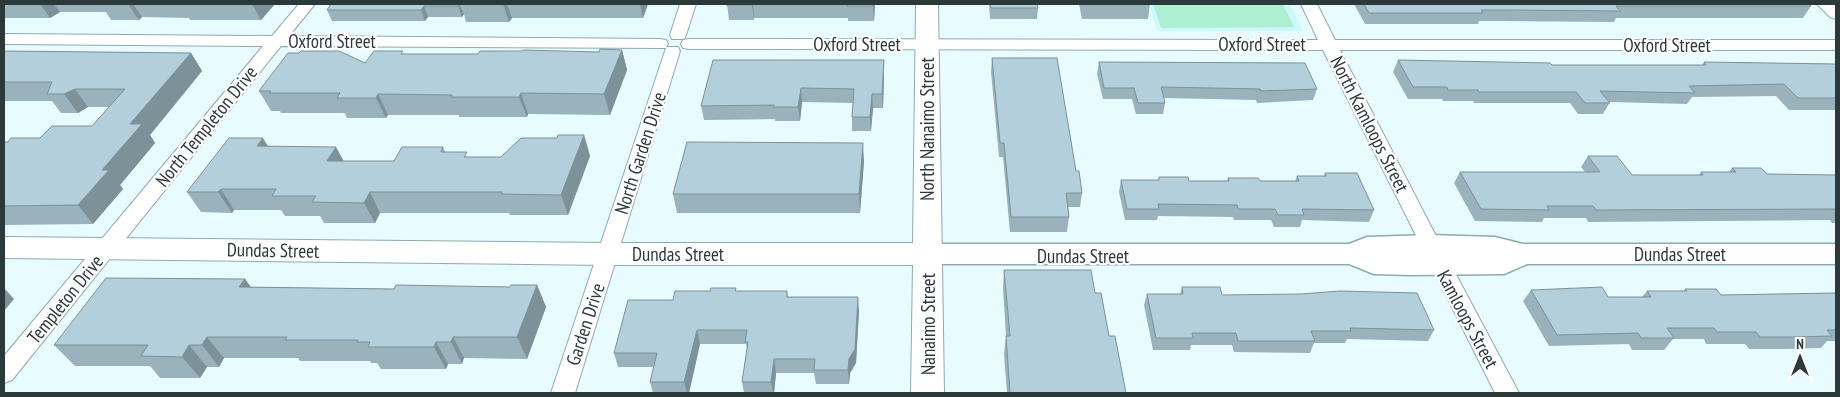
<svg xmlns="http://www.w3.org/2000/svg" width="1840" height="397" font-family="'PT Sans Narrow',sans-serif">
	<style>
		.built { fill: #cdf8fe }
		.green { fill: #acf0d1 }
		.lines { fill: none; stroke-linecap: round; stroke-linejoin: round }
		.minor-casing { stroke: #8cabaf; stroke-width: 2 }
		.tertiary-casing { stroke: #8cabaf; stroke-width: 3 }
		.secondary-casing { stroke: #8cabaf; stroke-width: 2 }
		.minor { fill: #fff; fill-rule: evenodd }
		.tertiary { fill: #fff; fill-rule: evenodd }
		.secondary { fill: #fff; fill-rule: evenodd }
		.wall { fill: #99b2bc }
		.shaded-wall { fill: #7d9199 }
		.building { fill: #b2cfdb; stroke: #7d9199 }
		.labels { text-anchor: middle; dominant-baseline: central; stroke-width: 4.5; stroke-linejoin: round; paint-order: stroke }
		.street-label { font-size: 19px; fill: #2c393b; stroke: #fff }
	</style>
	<rect width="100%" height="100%" fill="#e8fcff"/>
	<polygon class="built" points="1149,4 1290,4 1303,31 1157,31"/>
	<polygon class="green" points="1153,4 1283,4 1294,27 1161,28"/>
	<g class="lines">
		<g class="minor-casing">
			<g id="minor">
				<polygon points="299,4 315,4 289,36 660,39 666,40 668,44 666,47 678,47 680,51 575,393 551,393 666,48 281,46 12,380 4,383 4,356 263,46 4,44 4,34 272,36"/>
				<polygon points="680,4 696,4 686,35 684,39 672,39 670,35"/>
				<polygon points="1301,4 1317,4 1335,40 1836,40 1836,50 1340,50 1451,265 1519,393 1495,393 1323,50 689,49 683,48 681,44 683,40 689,39 1318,40"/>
				<polygon points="1817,4 1834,4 1836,6 1836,19 1830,17"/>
			</g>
		</g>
		<g class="tertiary-casing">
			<polygon id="tertiary" points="1430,235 1495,237 1523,244 1836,244 1836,264 1527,264 1504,274 1410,275 1374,274 1349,264 928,264 919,261 915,254 919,247 928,244 1349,244 1367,237"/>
		</g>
		<g class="secondary-casing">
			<polygon id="secondary" points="916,4 938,4 944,393 911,393 913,265 607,265 4,258 4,237 607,243 913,243"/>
		</g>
		<use href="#minor" class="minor"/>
		<use href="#tertiary" class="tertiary"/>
		<use href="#secondary" class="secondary"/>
	</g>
	<g class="wall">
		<polygon points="4,4 275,4 261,20 190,20 189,18 142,17 139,20 111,20 106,12 60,12 50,18 4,18"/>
		<polygon points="331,4 648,4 643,18 512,18 509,22 466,22 464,14 462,17 428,17 425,21 332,21 327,10"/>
		<polygon points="727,4 875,4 874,21 848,21 848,18 754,18 754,20 729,20"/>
		<polygon points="989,4 1037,4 1038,8 1037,19 990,19"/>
		<polygon points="1079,4 1150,4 1148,19 1082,19"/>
		<polygon points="1354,4 1808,4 1811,6 1803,18 1616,18 1614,22 1503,21 1479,21 1478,24 1365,24"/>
		<polygon points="622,50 627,70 610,115 528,114 527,117 459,117 459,115 388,115 386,118 347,118 345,113 281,113 280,111 271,111 259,91 365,63 404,54 478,54 599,52"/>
		<polygon points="4,51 191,53 202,71 150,135 155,143 120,185 123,189 93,224 4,225 4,142 40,138 92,126 109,107 88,107 78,113 61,113 52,101 4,101"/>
		<polygon points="992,58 1076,171 1082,193 1080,207 1068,207 1069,217 1067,232 1010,232 1003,157 999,157 991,72"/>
		<polygon points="884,60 884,74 883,108 873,108 871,131 852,131 852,117 853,103 802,102 800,121 775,121 775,119 704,120 701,106"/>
		<polygon points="1398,60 1552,65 1702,65 1704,62 1836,64 1836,110 1789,110 1776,96 1692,97 1687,104 1610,102 1603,114 1578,114 1570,103 1474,103 1473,101 1443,101 1442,99 1408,99 1393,72"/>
		<polygon points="1099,62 1317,89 1313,100 1257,103 1256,100 1164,98 1165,103 1163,114 1136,114 1132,99 1103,99 1097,74"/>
		<polygon points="584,135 590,156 568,215 510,215 509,213 380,213 375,223 324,223 320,216 285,216 281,210 234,210 232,213 201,212 187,192 268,146 344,161 394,161 443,147 445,152 469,157 501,157 557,138"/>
		<polygon points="1588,156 1632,175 1699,175 1701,172 1729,172 1732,168 1767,174 1836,175 1836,223 1832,223 1830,220 1588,222 1586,218 1544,218 1542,222 1475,221 1454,183 1460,172 1585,172 1581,167"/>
		<polygon points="864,161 860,213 677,213 673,194"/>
		<polygon points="1325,173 1374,210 1369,222 1302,220 1300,227 1274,227 1271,220 1234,220 1233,217 1158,216 1157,220 1125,220 1119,192 1121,180 1158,180 1159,177 1189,181 1227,181 1228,178 1260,181 1295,181 1297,176 1324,176"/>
		<polygon points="1004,270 1095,293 1109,336 1126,393 1007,393 1004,354 1006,336 1003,288"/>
		<polygon points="245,279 251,287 394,289 510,287 537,285 546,307 527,359 464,358 462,364 448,364 446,369 381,369 377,363 371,363 370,361 300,361 298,358 224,358 219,367 207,367 200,378 160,378 150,366 75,366 54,345"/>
		<polygon points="1182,287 1222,295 1434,330 1428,341 1347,339 1345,343 1314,343 1310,353 1234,352 1232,345 1191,345 1190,350 1153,350 1144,305 1147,294 1180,294"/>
		<polygon points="1685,289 1721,295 1836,293 1836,292 1836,341 1827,341 1821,348 1784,349 1749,349 1745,344 1706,344 1704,339 1673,339 1664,350 1632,350 1629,344 1549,346 1523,301 1531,290 1608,297 1642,297 1647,291 1684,291"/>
		<polygon points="736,291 787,291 788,297 859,311 856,363 850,373 849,384 816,384 814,373 776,373 774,393 744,393 742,382 747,349 746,344 700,344 689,393 653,393 650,382 654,367 618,367 614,353 673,300"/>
	</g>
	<g class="shaded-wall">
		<polygon points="40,4 54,4 60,12 50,18"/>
		<polygon points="128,4 133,4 142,17 139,20"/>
		<polygon points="252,4 275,4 261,20"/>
		<polygon points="459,4 464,14 462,17 458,6"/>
		<polygon points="503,4 507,4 512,18 509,22"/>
		<polygon points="640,4 648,4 643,18"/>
		<polygon points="753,4 754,18 754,20 752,5"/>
		<polygon points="873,4 875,4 874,21 873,6"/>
		<polygon points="424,6 428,17 425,21 421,10"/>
		<polygon points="622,50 627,70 610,115 604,94"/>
		<polygon points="191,53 202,71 150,135 155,143 120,185 123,189 93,224 78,205 102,170 130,124"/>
		<polygon points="884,60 884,74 883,108 882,94"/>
		<polygon points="801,88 802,102 800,121 798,107"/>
		<polygon points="75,89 88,107 78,113 64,94"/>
		<polygon points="521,93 528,114 527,117 519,97"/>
		<polygon points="378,94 388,115 386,118 376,98"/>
		<polygon points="872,94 873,108 871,131 870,117"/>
		<polygon points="584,135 590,156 568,215 561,195"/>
		<polygon points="263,138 275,158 257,146"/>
		<polygon points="863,143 864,161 860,213 859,194"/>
		<polygon points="336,147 347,167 327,161"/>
		<polygon points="221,189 234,210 232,213 218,192"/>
		<polygon points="370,192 380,213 375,223 364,203"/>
		<polygon points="245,279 260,300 239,287"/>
		<polygon points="537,285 546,307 527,359 517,337"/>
		<polygon points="4,288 14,299 4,311"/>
		<polygon points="858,297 859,311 856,363 850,373 849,384 848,370 849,359"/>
		<polygon points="697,330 700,344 689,393 687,393 684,382"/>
		<polygon points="207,337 224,358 219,367 202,345"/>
		<polygon points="453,337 464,358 462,364 451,342"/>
		<polygon points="436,342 448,364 446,369 434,347"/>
		<polygon points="189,345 207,367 200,378 182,357"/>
		<polygon points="774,359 776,373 774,393 773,393 771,382"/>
	</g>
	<g class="building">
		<polygon points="331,4 459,4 458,6 424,6 421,10 327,10"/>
		<polygon points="727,4 752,4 752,5 726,5"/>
		<polygon points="848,4 873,4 873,6 847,6"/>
		<polygon points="990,4 1037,4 1038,8 991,8"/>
		<polygon points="1364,4 1808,4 1811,6 1616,6 1620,11 1508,10 1481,10 1483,13 1369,13"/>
		<polygon points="600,49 622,50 604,94 521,93 519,97 451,97 452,95 378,94 376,98 337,98 340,93 269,93 271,91 259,91 288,53 299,53 301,51 339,51 365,63 374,51 403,51 401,54 478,54 480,51 522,51 523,50 599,52"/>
		<polygon points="4,51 191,53 130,124 142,124 102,170 109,170 78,205 4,206 4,142 8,142 11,138 40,138 52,126 92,126 125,89 75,89 64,94 47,94 52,82 4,82"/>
		<polygon points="992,58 1057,58 1076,171 1079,171 1082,193 1066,193 1069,217 1011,217 1004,143 1000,143"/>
		<polygon points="713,60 884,60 882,94 872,94 870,117 852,117 854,89 801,88 798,107 773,107 774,105 701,106"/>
		<polygon points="1398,60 1550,63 1552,65 1706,65 1704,62 1836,64 1836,98 1798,98 1784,84 1689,86 1695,93 1600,91 1610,103 1585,103 1576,92 1479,92 1478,90 1448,90 1447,87 1413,87"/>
		<polygon points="1099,62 1305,63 1317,89 1261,91 1260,89 1161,87 1165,103 1138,103 1134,88 1104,88"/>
		<polygon points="558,135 584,135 561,195 501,194 502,192 370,192 364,203 312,202 316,196 272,196 276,189 221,189 218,192 187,192 229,138 263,138 257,146 336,147 327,161 394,161 402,147 443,147 441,152 467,152 464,157 501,157 521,138 557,138"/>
		<polygon points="687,142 863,143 859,194 673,194"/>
		<polygon points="1588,156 1617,156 1632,175 1703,175 1701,172 1736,172 1732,168 1761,168 1767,174 1836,175 1836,209 1596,210 1593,206 1547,206 1549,210 1481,209 1460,172 1600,172"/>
		<polygon points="1325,173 1357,173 1374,210 1302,209 1304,215 1278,215 1275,209 1238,209 1237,205 1158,204 1159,209 1127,209 1121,180 1159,180 1159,177 1188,177 1189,181 1229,181 1228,178 1258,178 1260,181 1299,181 1297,176 1326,176"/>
		<polygon points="1004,270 1091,270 1095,293 1101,293 1109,336 1115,336 1126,393 1010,393 1006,336 1010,336"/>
		<polygon points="106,278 245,279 239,287 394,289 396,285 510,287 511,285 537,285 517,337 453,337 451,342 436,342 434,347 368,347 370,342 357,342 358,340 285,340 287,337 207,337 202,345 189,345 182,357 141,356 148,345 54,345"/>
		<polygon points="1182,287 1220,287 1222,295 1301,294 1340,291 1417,293 1434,330 1350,328 1351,331 1311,331 1315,341 1238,341 1236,333 1192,333 1193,338 1156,338 1147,294 1183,294"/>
		<polygon points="1602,287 1608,297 1651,297 1647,291 1687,291 1685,289 1716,289 1721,295 1836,293 1836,330 1827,330 1832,336 1795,337 1760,337 1756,332 1717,332 1714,328 1667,328 1674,338 1641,338 1638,333 1557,335 1531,290"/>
		<polygon points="711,288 736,288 735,291 787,291 787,297 858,297 855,349 849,359 848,370 814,370 815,359 774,359 771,382 742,382 748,342 745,342 747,330 697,330 684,382 650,382 657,353 614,353 628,300 673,300 675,291 710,291"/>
	</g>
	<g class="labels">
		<g class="street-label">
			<text x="332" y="41">Oxford Street</text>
			<text x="857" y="44">Oxford Street</text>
			<text x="1262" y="44">Oxford Street</text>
			<text x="1667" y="45">Oxford Street</text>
			<text transform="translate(1370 124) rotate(63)">North Kamloops Street</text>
			<text transform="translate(206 126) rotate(-51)">North Templeton Drive</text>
			<text transform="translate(927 129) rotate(-90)">North Nanaimo Street</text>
			<text transform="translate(640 153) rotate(-72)">North Garden Drive</text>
			<text transform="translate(273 250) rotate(1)">Dundas Street</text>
			<text x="678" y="254">Dundas Street</text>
			<text x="1680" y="254">Dundas Street</text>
			<text x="1083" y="256">Dundas Street</text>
			<text transform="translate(65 299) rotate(-51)">Templeton Drive</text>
			<text transform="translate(1468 319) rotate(62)">Kamloops Street</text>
			<text transform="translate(585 324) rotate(-72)">Garden Drive</text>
			<text transform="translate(928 324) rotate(-90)">Nanaimo Street</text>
		</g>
	</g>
	<rect width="1840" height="397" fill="none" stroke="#2c393b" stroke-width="10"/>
	<g transform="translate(1800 357)" stroke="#ffffff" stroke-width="4" paint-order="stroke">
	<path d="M0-4L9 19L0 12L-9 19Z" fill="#2c393b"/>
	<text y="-8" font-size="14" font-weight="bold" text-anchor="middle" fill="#2c393b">N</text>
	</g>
</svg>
